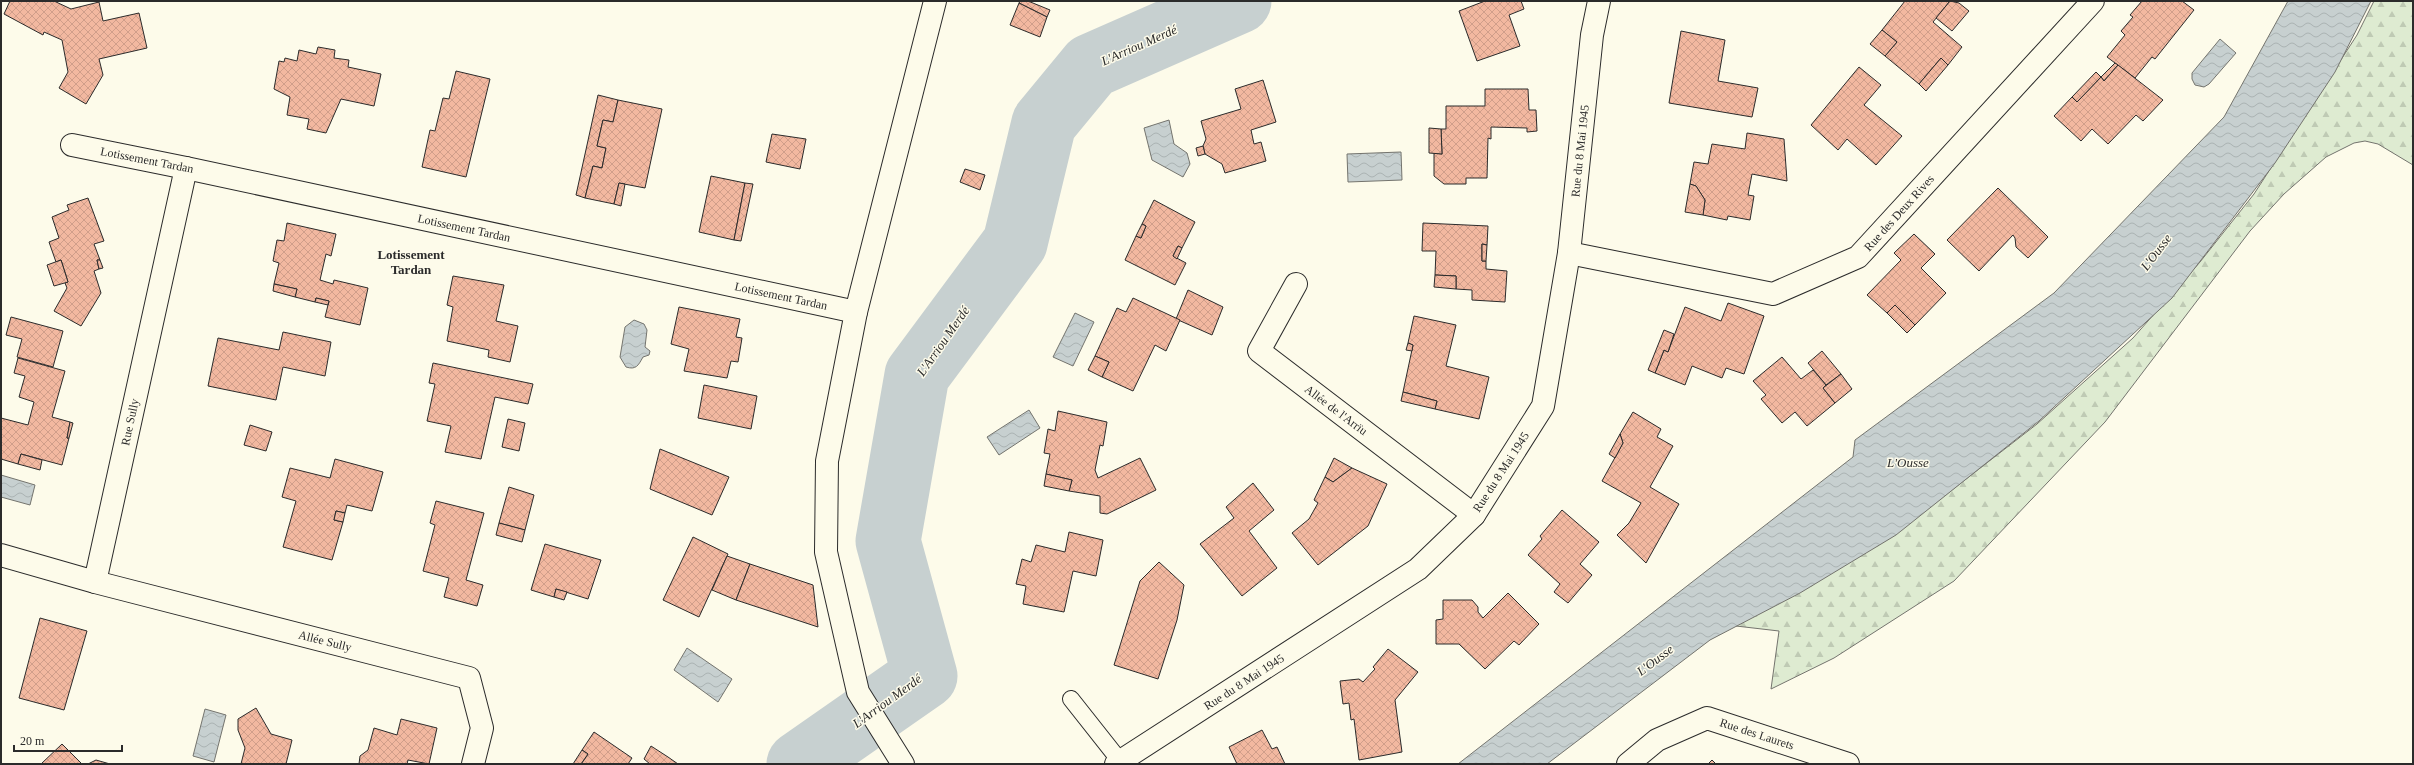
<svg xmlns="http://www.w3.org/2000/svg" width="2414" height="765" font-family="'Times New Roman',serif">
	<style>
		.forest { fill: url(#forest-firs); stroke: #74746e }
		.water { fill: url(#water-waves); stroke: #74746e }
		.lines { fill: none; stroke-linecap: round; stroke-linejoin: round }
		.river { stroke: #c7d0d0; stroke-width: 65 }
		.building { fill: url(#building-cross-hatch); stroke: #2b2b2b }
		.service-casing { stroke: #2b2b2b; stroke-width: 18 }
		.minor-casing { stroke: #2b2b2b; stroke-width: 24 }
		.service { stroke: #fdfbea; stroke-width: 16 }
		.minor { stroke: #fdfbea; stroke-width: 22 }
		.labels { text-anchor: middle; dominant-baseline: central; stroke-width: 3; stroke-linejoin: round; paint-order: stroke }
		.street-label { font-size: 12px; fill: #2b2b2b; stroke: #fdfbea }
		.water-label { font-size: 13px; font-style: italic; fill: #2b2b2b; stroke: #fdfbea }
		.neighbourhood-label { font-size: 13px; font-weight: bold; fill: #2b2b2b; stroke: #fdfbea }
	</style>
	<defs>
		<pattern id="forest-firs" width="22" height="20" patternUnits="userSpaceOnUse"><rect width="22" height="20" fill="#deebd1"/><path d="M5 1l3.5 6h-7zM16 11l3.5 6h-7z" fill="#bfcab4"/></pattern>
		<pattern id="water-waves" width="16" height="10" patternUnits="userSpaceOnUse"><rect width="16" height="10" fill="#c7d0d0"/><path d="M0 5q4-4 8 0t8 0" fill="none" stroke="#abb3b3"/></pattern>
		<pattern id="building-cross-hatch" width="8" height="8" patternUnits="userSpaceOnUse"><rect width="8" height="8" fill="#f2b8a0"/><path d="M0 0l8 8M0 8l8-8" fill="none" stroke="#d09e8a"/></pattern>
	</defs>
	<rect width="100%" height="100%" fill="#fdfbea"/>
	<polygon class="forest" points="2374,1 2413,1 2413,165 2378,144 2365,141 2354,143 2326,157 2284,194 2250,231 2105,422 1954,581 1834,658 1771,689 1779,631 1736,626 1917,517 2037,424 2133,338 2200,262 2254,194 2357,35"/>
	<g class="water">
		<polygon points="2288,1 2371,1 2335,72 2275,163 2172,298 2039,421 1896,535 1800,593 1710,640 1547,764 1458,764 1853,457 1855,440 2054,293 2224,117"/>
		<polygon points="2220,39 2236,53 2209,84 2204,87 2195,85 2192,79 2192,73"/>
		<polygon points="1169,120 1174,144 1187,153 1190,164 1183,177 1152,160 1144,128"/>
		<polygon points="1401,152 1402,180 1348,182 1347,154"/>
		<polygon points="1075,313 1094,322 1073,366 1053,357"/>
		<path d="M634 320 644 324 647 330 645 347 650 351 649 355 643 357C638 366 636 370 626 367L620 357 625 327Z"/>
		<polygon points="1029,410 1040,428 999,455 987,437"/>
		<polygon points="1,475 35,485 30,505 1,497"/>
		<polygon points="687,648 732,679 718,702 674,670"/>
		<polygon points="205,709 226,715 214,762 193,756"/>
	</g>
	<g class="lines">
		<polyline class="river" points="799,764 925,676 888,541 917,375 1015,243 1044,123 1091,66 1239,1"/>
	</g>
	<g class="building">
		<polygon points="10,1 54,1 71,9 99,2 103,21 139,13 147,48 99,59 103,75 86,104 59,88 68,72 62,40 44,32 43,35 4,14"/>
		<polygon points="1020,1 1028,1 1050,10 1047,17 1019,3"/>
		<polygon points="1485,1 1521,1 1524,9 1509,15 1520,46 1477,61 1459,11"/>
		<polygon points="1905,1 1950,1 1933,22 1962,47 1948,65 1941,58 1919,84 1885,56 1897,42 1882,30"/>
		<polygon points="1950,1 1959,3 1969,11 1952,31 1936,18"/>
		<polygon points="2142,1 2182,1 2194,10 2155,59 2152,57 2135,78 2107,57 2125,35 2121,31 2133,17 2130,15"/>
		<polygon points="1019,3 1047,17 1040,37 1010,25"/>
		<polygon points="1882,30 1897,42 1885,56 1870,44"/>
		<polygon points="1681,31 1725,40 1718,81 1758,88 1752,117 1669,103"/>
		<polygon points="318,47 335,50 334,58 349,60 348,67 381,74 374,106 341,99 326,133 307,129 309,119 287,115 290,97 274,89 279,61 284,62 285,58 297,61 299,50 316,54"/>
		<polygon points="1941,58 1948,65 1926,91 1919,84"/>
		<polygon points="2115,63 2118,65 2104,81 2101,77"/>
		<polygon points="2118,65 2163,100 2143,121 2136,115 2108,144 2092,129 2081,141 2054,116 2072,97 2077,102 2101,77 2104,81"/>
		<polygon points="1859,67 1881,85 1864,105 1902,136 1876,165 1847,139 1838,150 1811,125"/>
		<polygon points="456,71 490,79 466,177 422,167 430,130 435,131 443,98 449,99"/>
		<polygon points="2096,72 2101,77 2077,102 2072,97"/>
		<polygon points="1263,80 1276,122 1251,130 1254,144 1261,142 1266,161 1225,173 1222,164 1205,154 1203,146 1206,139 1201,121 1241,109 1235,89"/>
		<polygon points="1485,89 1528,89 1529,110 1536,110 1537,131 1527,132 1527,128 1491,127 1491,139 1488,138 1487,178 1466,178 1466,184 1444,184 1434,176 1434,153 1442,154 1441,129 1446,129 1446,106 1485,106"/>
		<polygon points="598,95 618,100 613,122 603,120 597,146 606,148 602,168 593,166 585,198 576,195"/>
		<polygon points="618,100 662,109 645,188 619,183 614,204 585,198 593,166 602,168 606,148 597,146 603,120 613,122"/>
		<polygon points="1429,128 1441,129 1442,154 1429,153"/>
		<polygon points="1747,133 1784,139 1787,181 1752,174 1748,195 1754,196 1750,220 1728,216 1727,220 1703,215 1705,200 1696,186 1690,184 1694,162 1708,164 1712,144 1745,149"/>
		<polygon points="772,134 806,139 800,169 766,162"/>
		<polygon points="1203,146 1205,154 1198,156 1196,148"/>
		<polygon points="965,169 985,175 980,190 960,182"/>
		<polygon points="711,176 745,183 734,240 699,232"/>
		<polygon points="619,183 625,184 621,206 614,204"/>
		<polygon points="745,183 753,184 741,241 734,240"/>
		<polygon points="1690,184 1696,186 1705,200 1703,215 1685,212"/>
		<polygon points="1998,188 2048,237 2028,258 2016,247 2015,238 2013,235 1979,271 1947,240"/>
		<polygon points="88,198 104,241 94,244 100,260 97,260 99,269 94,271 101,293 81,326 54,311 67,288 65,283 68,282 61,260 56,262 49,242 59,238 52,217 69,210 67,205"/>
		<polygon points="1154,200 1195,222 1182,248 1178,246 1173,256 1186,263 1175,285 1125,260 1136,236 1141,238 1146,226 1142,224"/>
		<polygon points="287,223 336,234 331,256 326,254 320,280 333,284 334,280 368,288 360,325 325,317 329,301 316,298 315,302 295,297 297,289 274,284 279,263 273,261 277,240 284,241"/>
		<polygon points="1423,223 1488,226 1487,245 1482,244 1482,261 1486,261 1486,269 1507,271 1505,302 1472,300 1472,290 1456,289 1456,276 1435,275 1436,251 1422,251"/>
		<polygon points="1142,224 1146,226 1141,238 1136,236"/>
		<polygon points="1914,234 1935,254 1921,268 1946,293 1915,325 1895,305 1887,313 1867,295 1901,260 1894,253"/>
		<polygon points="1482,244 1487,245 1486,261 1482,261"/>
		<polygon points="1178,246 1182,248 1177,259 1173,256"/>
		<polygon points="61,260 68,282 54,286 47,265"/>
		<polygon points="97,260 100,260 103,268 99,269"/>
		<polygon points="1435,275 1456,276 1456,289 1434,287"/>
		<polygon points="453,276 504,285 496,321 518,326 510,362 488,357 489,350 447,341 453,307 447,305"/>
		<polygon points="274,284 297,289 295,297 273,291"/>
		<polygon points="1188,290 1223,307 1212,335 1176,319"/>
		<polygon points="316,298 329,301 328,305 315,302"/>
		<polygon points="1133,298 1180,320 1166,351 1155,345 1133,391 1102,377 1109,362 1095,356 1117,308 1126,312"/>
		<polygon points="1728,303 1764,316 1744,374 1726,368 1722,378 1692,366 1685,385 1655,373 1664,350 1668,352 1685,307 1721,321"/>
		<polygon points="1895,305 1915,325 1907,333 1887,313"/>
		<polygon points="679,307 740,319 736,337 742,338 738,362 731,361 727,378 684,371 689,349 671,344"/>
		<polygon points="1414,316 1456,325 1446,366 1489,377 1479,419 1435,409 1437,401 1403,392 1413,345 1408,343"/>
		<polygon points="11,317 63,331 53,367 17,357 22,339 6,335"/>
		<polygon points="1664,330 1674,334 1668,352 1664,350 1655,373 1648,370"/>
		<polygon points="283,332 331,342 325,376 283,367 276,400 208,386 218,338 279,350"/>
		<polygon points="1408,343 1413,345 1412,351 1406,350"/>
		<polygon points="1822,351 1841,374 1826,385 1808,363"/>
		<polygon points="1095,356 1109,362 1102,377 1088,370"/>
		<polygon points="1782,357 1801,379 1813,370 1826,385 1823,388 1835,403 1807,426 1795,412 1782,423 1761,399 1766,395 1753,381"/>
		<polygon points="18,358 65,371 52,417 70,422 67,438 69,438 62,465 21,454 18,464 1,459 1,418 28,425 34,402 19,397 25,376 14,373"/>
		<polygon points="433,363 533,384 528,404 495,397 481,459 445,452 451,426 427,421 435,384 429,383"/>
		<polygon points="1841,374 1852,389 1835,403 1823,388"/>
		<polygon points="704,385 757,396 751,429 698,418"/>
		<polygon points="1403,392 1437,401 1435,409 1401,401"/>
		<polygon points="1058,411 1107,422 1103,446 1100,445 1095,470 1098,478 1140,458 1156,490 1107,514 1100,513 1100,496 1069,491 1072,480 1046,474 1050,454 1044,453 1048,429 1055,431"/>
		<polygon points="1633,412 1661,429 1657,437 1673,446 1650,487 1679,504 1646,563 1617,535 1629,523 1641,503 1602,481 1623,443 1620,434"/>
		<polygon points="508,419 525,423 519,451 502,447"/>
		<polygon points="70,422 73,423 69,438 67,438"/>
		<polygon points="250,425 272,432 266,451 244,445"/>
		<polygon points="1620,434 1623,443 1615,458 1609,454"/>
		<polygon points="660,449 729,477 712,515 650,489"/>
		<polygon points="21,454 42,460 40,470 18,464"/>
		<polygon points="1334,458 1352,468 1333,482 1325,477"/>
		<polygon points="335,459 383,472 372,511 347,505 345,513 336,511 334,520 343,522 332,560 283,547 296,501 282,497 290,468 330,478"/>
		<polygon points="1352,468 1387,484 1368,526 1318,565 1292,533 1309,519 1318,503 1314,500 1325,477 1333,482"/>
		<polygon points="1046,474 1072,480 1069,491 1044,486"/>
		<polygon points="1253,483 1274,510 1249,531 1277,568 1242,596 1200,544 1234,518 1226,507"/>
		<polygon points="509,487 534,495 525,530 499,523"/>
		<polygon points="436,501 484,513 466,580 483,585 477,606 444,597 449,578 423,571 435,525 430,523"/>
		<polygon points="1562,510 1599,542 1580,564 1592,575 1568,603 1554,592 1560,584 1528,555 1542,539 1540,536"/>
		<polygon points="336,511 345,513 343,522 334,520"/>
		<polygon points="499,523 525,530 522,542 496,535"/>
		<polygon points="1069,532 1103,540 1096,576 1073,571 1064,612 1023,604 1026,586 1016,584 1022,559 1031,562 1036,545 1065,552"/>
		<polygon points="693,537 728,554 699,617 663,600"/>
		<polygon points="545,544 601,560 588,599 556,589 554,597 531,590"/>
		<polygon points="727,556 750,564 736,600 712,590"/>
		<polygon points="1159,562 1184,585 1177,620 1158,679 1114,665 1140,581"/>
		<polygon points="750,564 813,585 818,627 736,600"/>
		<polygon points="556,589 567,592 564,600 554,597"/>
		<polygon points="1508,593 1539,624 1519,645 1514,641 1485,669 1459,644 1436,644 1436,620 1443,619 1443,600 1472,600 1478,607 1478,612 1483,618"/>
		<polygon points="40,618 87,631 64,710 19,698"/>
		<polygon points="1388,649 1418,672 1395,700 1402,752 1359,760 1354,719 1351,720 1349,703 1343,704 1340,681 1359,679 1363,682 1375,669 1373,667"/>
		<polygon points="256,708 271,734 292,740 286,764 241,764 245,748 238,730 238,719"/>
		<polygon points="401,719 437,728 429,764 408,760 407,764 359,764 360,756 368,750 374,728 397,735"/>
		<polygon points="1262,730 1272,749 1277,747 1285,764 1237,764 1229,747"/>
		<polygon points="594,732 632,758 628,764 581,764 588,754 582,750"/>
		<polygon points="62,744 82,764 41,764"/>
		<polygon points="651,746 668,757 678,764 650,764 644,759"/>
		<polygon points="582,750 588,754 581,764 573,764"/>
		<polygon points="96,760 110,764 88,764"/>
		<polygon points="1712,760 1716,764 1708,764"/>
	</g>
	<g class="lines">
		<g class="service-casing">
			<polyline id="service" points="1071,699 1120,761"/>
		</g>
		<g class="minor-casing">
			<g id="minor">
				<polyline points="72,145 186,168 856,312"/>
				<polyline points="1569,253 1773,294 1858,257 2093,1"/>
				<polyline points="1296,284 1259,351 1474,515"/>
				<polyline points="1,555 95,582 186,168"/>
				<polyline points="95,582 469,678 482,728 473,764"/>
				<polyline points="903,764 858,692 826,552 827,461 856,312 935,1"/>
				<polyline points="1116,764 1418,569 1474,515 1543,406 1569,253 1592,35 1599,1"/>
				<polyline points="1628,764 1657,740 1707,718 1848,764"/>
			</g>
		</g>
		<use href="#service" class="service"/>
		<use href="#minor" class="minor"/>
	</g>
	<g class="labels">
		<g class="street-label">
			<text transform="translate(1580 151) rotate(-84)">Rue du 8 Mai 1945</text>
			<text transform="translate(147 160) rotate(11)">Lotissement Tardan</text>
			<text transform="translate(1899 213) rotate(-48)">Rue des Deux Rives</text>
			<text transform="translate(464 228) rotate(12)">Lotissement Tardan</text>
			<text transform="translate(781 296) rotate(12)">Lotissement Tardan</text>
			<text transform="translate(1336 410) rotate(37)">Allée de l'Arrïu</text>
			<text transform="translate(130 422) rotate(-78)">Rue Sully</text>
			<text transform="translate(1501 472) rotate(-57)">Rue du 8 Mai 1945</text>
			<text transform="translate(325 641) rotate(14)">Allée Sully</text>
			<text transform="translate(1244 682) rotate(-33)">Rue du 8 Mai 1945</text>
			<text transform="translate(1757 734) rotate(18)">Rue des Laurets</text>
		</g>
		<g class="water-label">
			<text transform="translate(1139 45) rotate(-24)">L'Arriou Merdé</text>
			<text transform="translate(2156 252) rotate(-53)">L'Ousse</text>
			<text transform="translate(943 341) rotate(-55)">L'Arriou Merdé</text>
			<text x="1908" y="462">L'Ousse</text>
			<text transform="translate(1655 660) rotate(-37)">L'Ousse</text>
			<text transform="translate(887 701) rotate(-36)">L'Arriou Merdé</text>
		</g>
		<g class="neighbourhood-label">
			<text x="411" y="254">Lotissement<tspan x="411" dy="15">Tardan</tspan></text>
		</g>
	</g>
	<rect width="2414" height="765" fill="none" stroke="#2b2b2b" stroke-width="4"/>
	<path d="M14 745v6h108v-6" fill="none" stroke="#2b2b2b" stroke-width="2"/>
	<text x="20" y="745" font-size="12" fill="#2b2b2b" stroke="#fdfbea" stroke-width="3" paint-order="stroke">20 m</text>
</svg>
